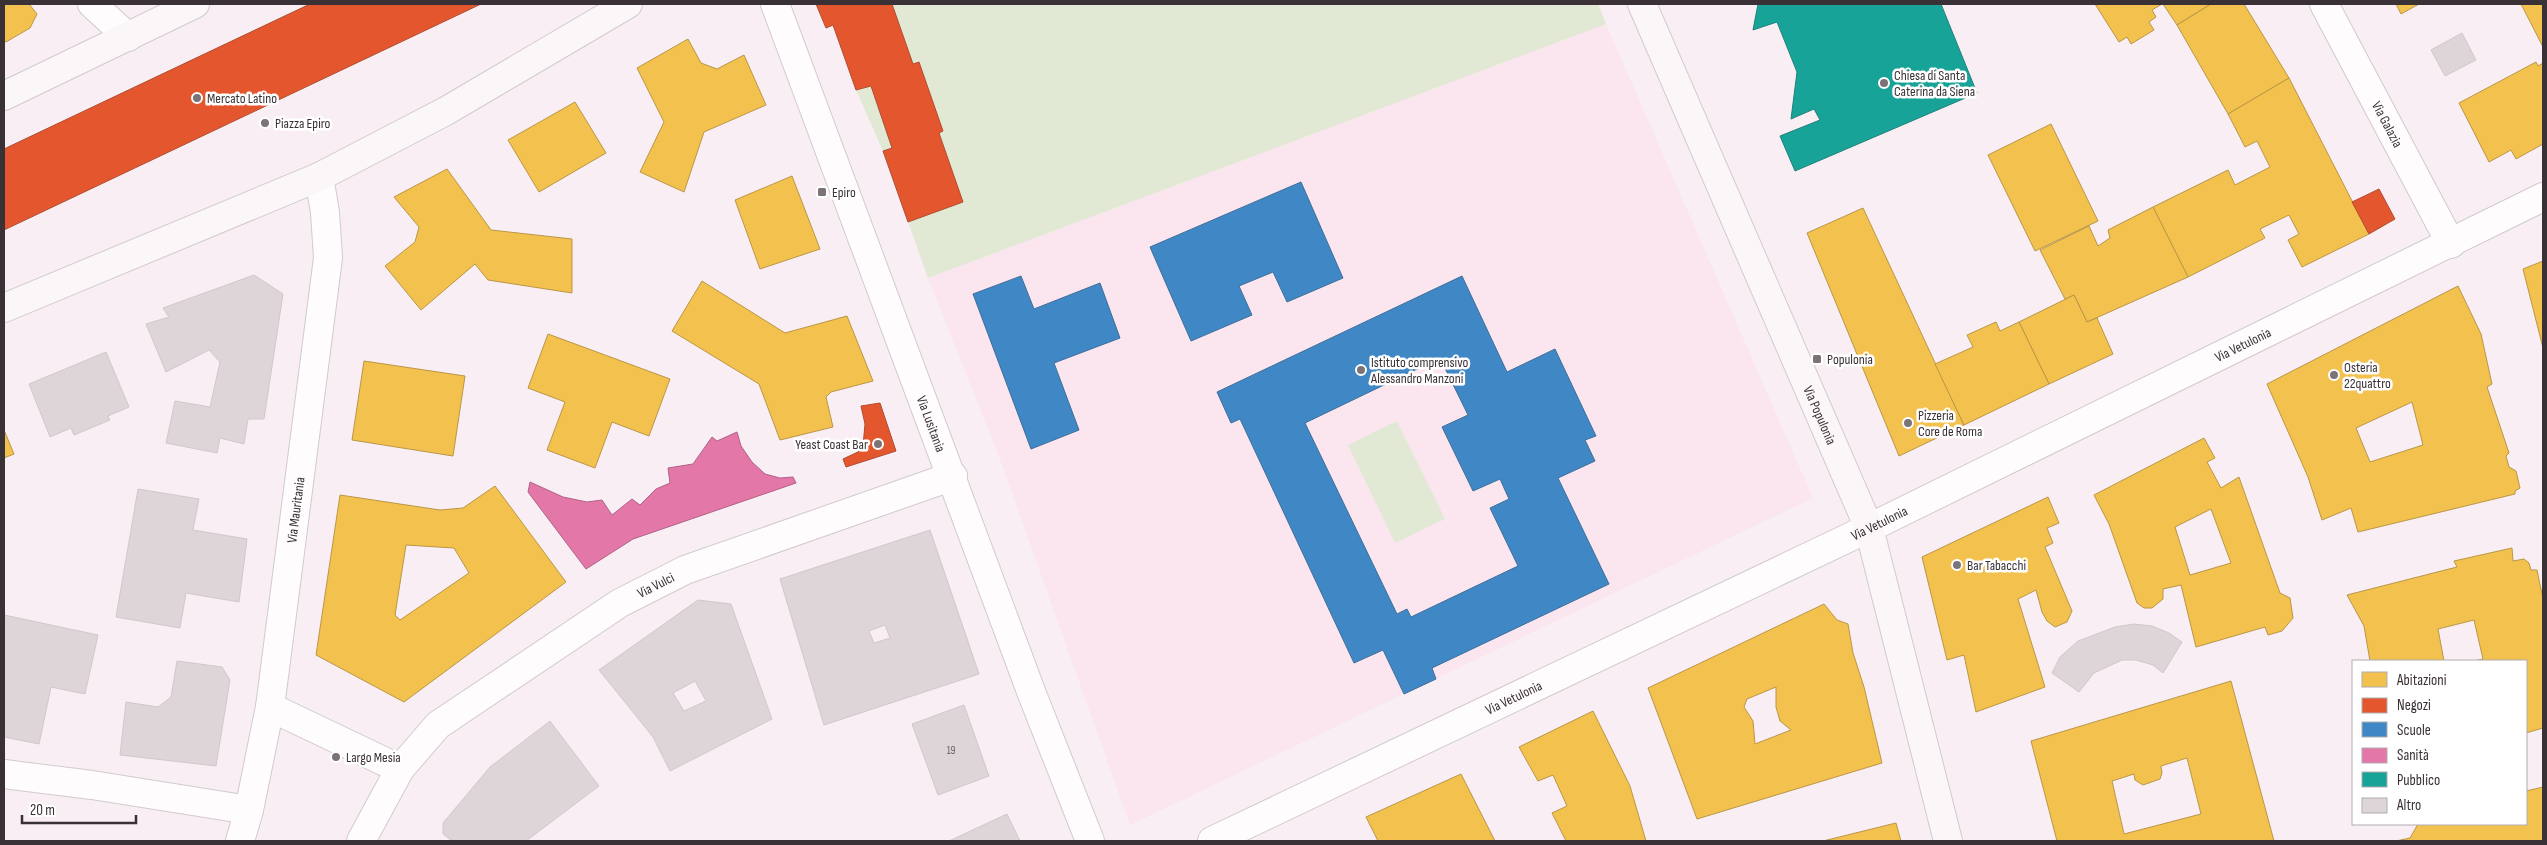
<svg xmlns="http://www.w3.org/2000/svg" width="2547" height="845" font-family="'Sofia Sans Condensed',sans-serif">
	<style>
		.built { fill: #fbe6f0 }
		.green { fill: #e1e9d5 }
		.homes { fill: #f2c14e; stroke: #bb9647; fill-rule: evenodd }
		.shops { fill: #e4572e; stroke: #b14c30 }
		.schools { fill: #3f88c5; stroke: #3e6e9a; fill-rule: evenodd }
		.health { fill: #e377a8; stroke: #b06286 }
		.public { fill: #17a398; stroke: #22817b }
		.building { fill: #ded5d9; stroke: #d0c8cc; fill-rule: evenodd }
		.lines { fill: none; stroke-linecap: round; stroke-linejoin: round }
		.street-casing { stroke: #d2cace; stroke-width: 30 }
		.secondary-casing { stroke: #d2cace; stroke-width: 30 }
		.street { stroke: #fefcfd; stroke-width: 28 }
		.secondary { stroke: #fbf6f8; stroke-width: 28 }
		.poi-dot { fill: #7c7378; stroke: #fff; stroke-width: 2 }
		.labels { text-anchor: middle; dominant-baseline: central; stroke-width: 5; stroke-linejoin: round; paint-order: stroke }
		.number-label { font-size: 11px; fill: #655c60 }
		.poi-label { font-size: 14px; fill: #3a3136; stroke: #fff; text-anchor: start }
		.street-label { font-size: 14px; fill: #3a3136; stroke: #fff }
	</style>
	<rect width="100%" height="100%" fill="#f8eef3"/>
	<polygon class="built" points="1606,24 1813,498 1130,825 1001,462 928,278"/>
	<g class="green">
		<polygon points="816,4 1598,4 1606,24 928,278 883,151 856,90 833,26 826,28"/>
		<polygon points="1397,421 1445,519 1395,543 1348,445"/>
	</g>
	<g class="homes">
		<polygon points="4,4 29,4 37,14 30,28 6,42 4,40"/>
		<polygon points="2095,4 2162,4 2152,10 2156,17 2149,22 2154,30 2131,44 2127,37 2119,42"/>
		<polygon points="2163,4 2211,4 2177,25"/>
		<polygon points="2211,4 2244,4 2289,78 2228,114 2177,25"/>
		<polygon points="2396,4 2419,4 2401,14"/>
		<polygon points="2521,4 2543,4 2543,47"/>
		<polygon points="688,39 701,63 717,69 744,55 766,105 704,132 684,192 640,172 664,122 637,68"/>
		<polygon points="2536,62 2538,66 2543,63 2543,144 2516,159 2511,150 2489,162 2459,103"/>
		<polygon points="2289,78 2369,234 2302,267 2288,240 2299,234 2289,215 2260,229 2265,238 2188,277 2153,207 2228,170 2235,185 2270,167 2257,141 2245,147 2228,114"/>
		<polygon points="575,102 606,153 539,192 508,140"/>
		<polygon points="2051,124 2098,221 2035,251 1988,155"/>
		<polygon points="447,169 491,230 572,239 572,293 488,280 475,264 421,310 385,266 415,242 419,227 394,197"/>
		<polygon points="792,176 820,249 760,269 735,200"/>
		<polygon points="2153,207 2188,277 2087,322 2074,295 2065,299 2040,250 2089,226 2098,246 2110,238 2108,230"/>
		<polygon points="1863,208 1964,425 1899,456 1807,233"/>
		<polygon points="2543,261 2543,348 2523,269"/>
		<polygon points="702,281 785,333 847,316 873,381 831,392 826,397 833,427 780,440 759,384 672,331"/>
		<path d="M2458 286 2481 334 2492 384 2487 387 2509 453 2506 456 2509 467 2516 471 2520 488 2515 491V494L2358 532 2351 508 2322 520 2308 477 2267 384ZM2412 402 2423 445 2370 462 2356 428Z"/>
		<polygon points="2074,295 2087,322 2097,318 2113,354 2049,384 2019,322"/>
		<polygon points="1996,322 2000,331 2019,322 2049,384 1964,425 1935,364 1973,347 1967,335"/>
		<polygon points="548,334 670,379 649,436 612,422 595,468 547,450 565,402 528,388"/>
		<polygon points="364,361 465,376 453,456 352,440"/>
		<polygon points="4,430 14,454 4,458"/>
		<path d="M2204 438 2215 458 2207 462 2221 488 2239 477 2280 593 2290 598 2293 618 2282 631 2268 635 2265 627 2196 647 2181 585 2163 589V599L2152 608H2144L2137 603 2109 524 2094 495ZM2211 509 2231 563 2190 575 2175 527Z"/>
		<path d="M495 486 566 582 404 702 316 655 340 495 440 510 463 508ZM406 545 454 548 469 573 400 620 395 615Z"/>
		<polygon points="2048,497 2059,523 2047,528 2053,543 2045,547 2072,611 2067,622 2055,627 2047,621 2042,612 2036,590 2018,599 2045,687 1976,712 1964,655 1947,660 1922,557"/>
		<polygon points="2512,548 2513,561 2524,559 2529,563 2531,570 2537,570 2543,599 2543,728 2526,733 2526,661 2474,661 2483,659 2474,620 2438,629 2444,661 2370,661 2364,626 2347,595 2457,567 2454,561"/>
		<path d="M1824 604 1837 620 1848 624 1853 653 1864 687 1882 763 1697 819 1648 688ZM1776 687V707L1780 721 1791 730 1755 744 1753 721 1744 707 1747 699Z"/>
		<path d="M2231 681 2274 841H2057L2031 741ZM2187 758 2201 814 2124 834 2112 781 2134 774 2135 780 2143 785 2160 779 2162 773 2161 766Z"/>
		<polygon points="1593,711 1630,786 1646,841 1566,841 1552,813 1567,806 1553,775 1538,781 1519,747"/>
		<polygon points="1461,774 1495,841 1378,841 1366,817"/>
		<polygon points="2543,787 2543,841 2396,841 2410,838 2418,824 2526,824 2526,791"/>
		<polygon points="1896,823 1901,841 1823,841"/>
	</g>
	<g class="shops">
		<polygon points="310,4 481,4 4,230 4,149"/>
		<polygon points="816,4 892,4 913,64 919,62 943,131 939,133 963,202 908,222 883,151 892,148 871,86 856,90 833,25 826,28"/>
		<polygon points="2379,189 2395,219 2369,234 2352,202"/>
		<polygon points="880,403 896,451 846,467 843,459 858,452 863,446 865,424 861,406"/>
	</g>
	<g class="schools">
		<polygon points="1301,182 1343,278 1287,302 1273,272 1239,286 1252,315 1191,341 1150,247"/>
		<polygon points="1021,276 1034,309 1100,283 1120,338 1054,363 1079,430 1031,449 973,294"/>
		<path d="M1462 276 1507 372 1555 349 1596 436 1585 440 1595 461 1558 478 1609 584 1432 668 1436 679 1404 694 1383 650 1354 663 1240 419 1231 423 1217 392ZM1440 358 1468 415 1442 427 1473 491 1500 479 1509 499 1490 508 1518 566 1411 617 1407 609 1397 614 1305 423Z"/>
	</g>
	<polygon class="health" points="737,432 741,446 752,462 765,474 780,478 793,477 796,483 633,539 586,569 528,492 530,482 563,497 587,502 602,500 612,515 632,499 640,505 656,489 670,483 668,468 693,464 712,437 717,441"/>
	<polygon class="public" points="1758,4 1941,4 1977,93 1795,171 1780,136 1820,120 1814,109 1791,119 1797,72 1777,22 1753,30"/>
	<g class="building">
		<polygon points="2462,33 2476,60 2445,76 2431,50"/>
		<polygon points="254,275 283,294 264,419 248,419 244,444 220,438 217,453 166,443 175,401 210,407 220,362 209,350 166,372 146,324 169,317 163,308"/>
		<polygon points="106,352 129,407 108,416 110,420 74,435 71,428 50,437 29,384"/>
		<polygon points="138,489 199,499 193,530 247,539 239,602 186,593 180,628 116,617"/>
		<path d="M930 530 979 674 824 725 780 579ZM885 625 890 638 874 643 869 631Z"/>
		<path d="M698 600 731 604 772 719 670 771 653 737 599 670ZM695 681 706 701 684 711 673 693Z"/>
		<polygon points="4,615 98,635 85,694 51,687 39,744 4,737"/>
		<polygon points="2134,624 2152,626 2169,633 2182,642 2163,673 2153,665 2136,660 2122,660 2094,673 2079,692 2052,673 2060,657 2078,641 2115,627"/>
		<polygon points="177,661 222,667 230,680 216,766 120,755 126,702 158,707 171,697"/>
		<polygon points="964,705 989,776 938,795 912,724"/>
		<polygon points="550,721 599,786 526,841 452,841 443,834 443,823 490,767"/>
		<polygon points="1007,814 1020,841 949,841"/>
	</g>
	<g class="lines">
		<g class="street-casing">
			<g id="street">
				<polyline points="92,4 128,37"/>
				<path id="s1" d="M775 4 1032 694 1090 841"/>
				<path id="s2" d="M2324 4 2451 244"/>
				<polyline points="270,707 400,769"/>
				<polyline points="4,774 92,785 249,810"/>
				<path id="s3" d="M240 841 249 810 270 707 328 258 325 212 319 177"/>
				<path id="s4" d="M361 841 400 769 438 725 620 603 685 570 953 476"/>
				<path id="s5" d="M1212 841 1869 528 2543 197"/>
			</g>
		</g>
		<g class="secondary-casing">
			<g id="secondary">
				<path id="s6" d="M1642 4 1869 528 1948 841"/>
				<polyline points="4,96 195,4"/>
				<polyline points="4,308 319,177 446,111 628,4"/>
			</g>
		</g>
		<use href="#street" class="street"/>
		<use href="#secondary" class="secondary"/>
	</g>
	<g class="poi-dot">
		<circle cx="1884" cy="83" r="5"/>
		<circle cx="197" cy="98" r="5"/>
		<circle cx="265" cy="123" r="5"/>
		<rect x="817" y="187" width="10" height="10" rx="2.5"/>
		<rect x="1812" y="354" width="10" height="10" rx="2.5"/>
		<circle cx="1361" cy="370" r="5"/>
		<circle cx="2334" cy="375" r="5"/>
		<circle cx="1908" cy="423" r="5"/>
		<circle cx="878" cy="444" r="5"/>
		<circle cx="1957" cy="565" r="5"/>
		<circle cx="336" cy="757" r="5"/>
	</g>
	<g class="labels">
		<g class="number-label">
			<text x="951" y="750">19</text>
		</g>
		<g class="poi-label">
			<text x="1894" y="75">Chiesa di Santa<tspan x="1894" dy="16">Caterina da Siena</tspan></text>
			<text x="207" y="98">Mercato Latino</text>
			<text x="275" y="123">Piazza Epiro</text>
			<text x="832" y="192">Epiro</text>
			<text x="1827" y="359">Populonia</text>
			<text x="1371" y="362">Istituto comprensivo<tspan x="1371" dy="16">Alessandro Manzoni</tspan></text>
			<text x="2344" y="367">Osteria<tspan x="2344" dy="16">22quattro</tspan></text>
			<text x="1918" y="415">Pizzeria<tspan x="1918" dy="16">Core de Roma</tspan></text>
			<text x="868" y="444" text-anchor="end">Yeast Coast Bar</text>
			<text x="1967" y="565">Bar Tabacchi</text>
			<text x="346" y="757">Largo Mesia</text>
		</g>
		<g class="street-label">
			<text stroke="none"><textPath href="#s2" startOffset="136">Via Galazia</textPath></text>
			<text stroke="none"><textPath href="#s5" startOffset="1144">Via Vetulonia</textPath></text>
			<text stroke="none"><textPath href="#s6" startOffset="448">Via Populonia</textPath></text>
			<text stroke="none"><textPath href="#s1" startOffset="448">Via Lusitania</textPath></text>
			<text stroke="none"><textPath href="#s3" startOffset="336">Via Mauritania</textPath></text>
			<text stroke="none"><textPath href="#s5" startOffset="739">Via Vetulonia</textPath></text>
			<text stroke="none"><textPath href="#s4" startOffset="399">Via Vulci</textPath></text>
			<text stroke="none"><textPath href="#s5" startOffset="334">Via Vetulonia</textPath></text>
		</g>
	</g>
	<rect width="2547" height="845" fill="none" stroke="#3a3136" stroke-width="10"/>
	<rect x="2352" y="660" width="175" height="165" fill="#ffffff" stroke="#b0adaf"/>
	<rect x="2362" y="672" width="25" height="15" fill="#f2c14e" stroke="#b0adaf"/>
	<text x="2397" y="685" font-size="15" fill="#3a3136">Abitazioni</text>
	<rect x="2362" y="698" width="25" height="15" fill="#e4572e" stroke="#b0adaf"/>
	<text x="2397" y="710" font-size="15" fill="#3a3136">Negozi</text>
	<rect x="2362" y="722" width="25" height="15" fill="#3f88c5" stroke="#b0adaf"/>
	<text x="2397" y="735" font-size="15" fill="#3a3136">Scuole</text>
	<rect x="2362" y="748" width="25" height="15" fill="#e377a8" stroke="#b0adaf"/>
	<text x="2397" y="760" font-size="15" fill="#3a3136">Sanità</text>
	<rect x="2362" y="772" width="25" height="15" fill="#17a398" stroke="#b0adaf"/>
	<text x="2397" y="785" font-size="15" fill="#3a3136">Pubblico</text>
	<rect x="2362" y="798" width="25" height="15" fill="#ded5d9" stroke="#b0adaf"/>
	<text x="2397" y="810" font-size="15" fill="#3a3136">Altro</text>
	<path d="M22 815v8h114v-8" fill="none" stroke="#3a3136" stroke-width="2.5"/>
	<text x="30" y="815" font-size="15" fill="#3a3136" stroke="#ffffff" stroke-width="4" paint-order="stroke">20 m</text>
</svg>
